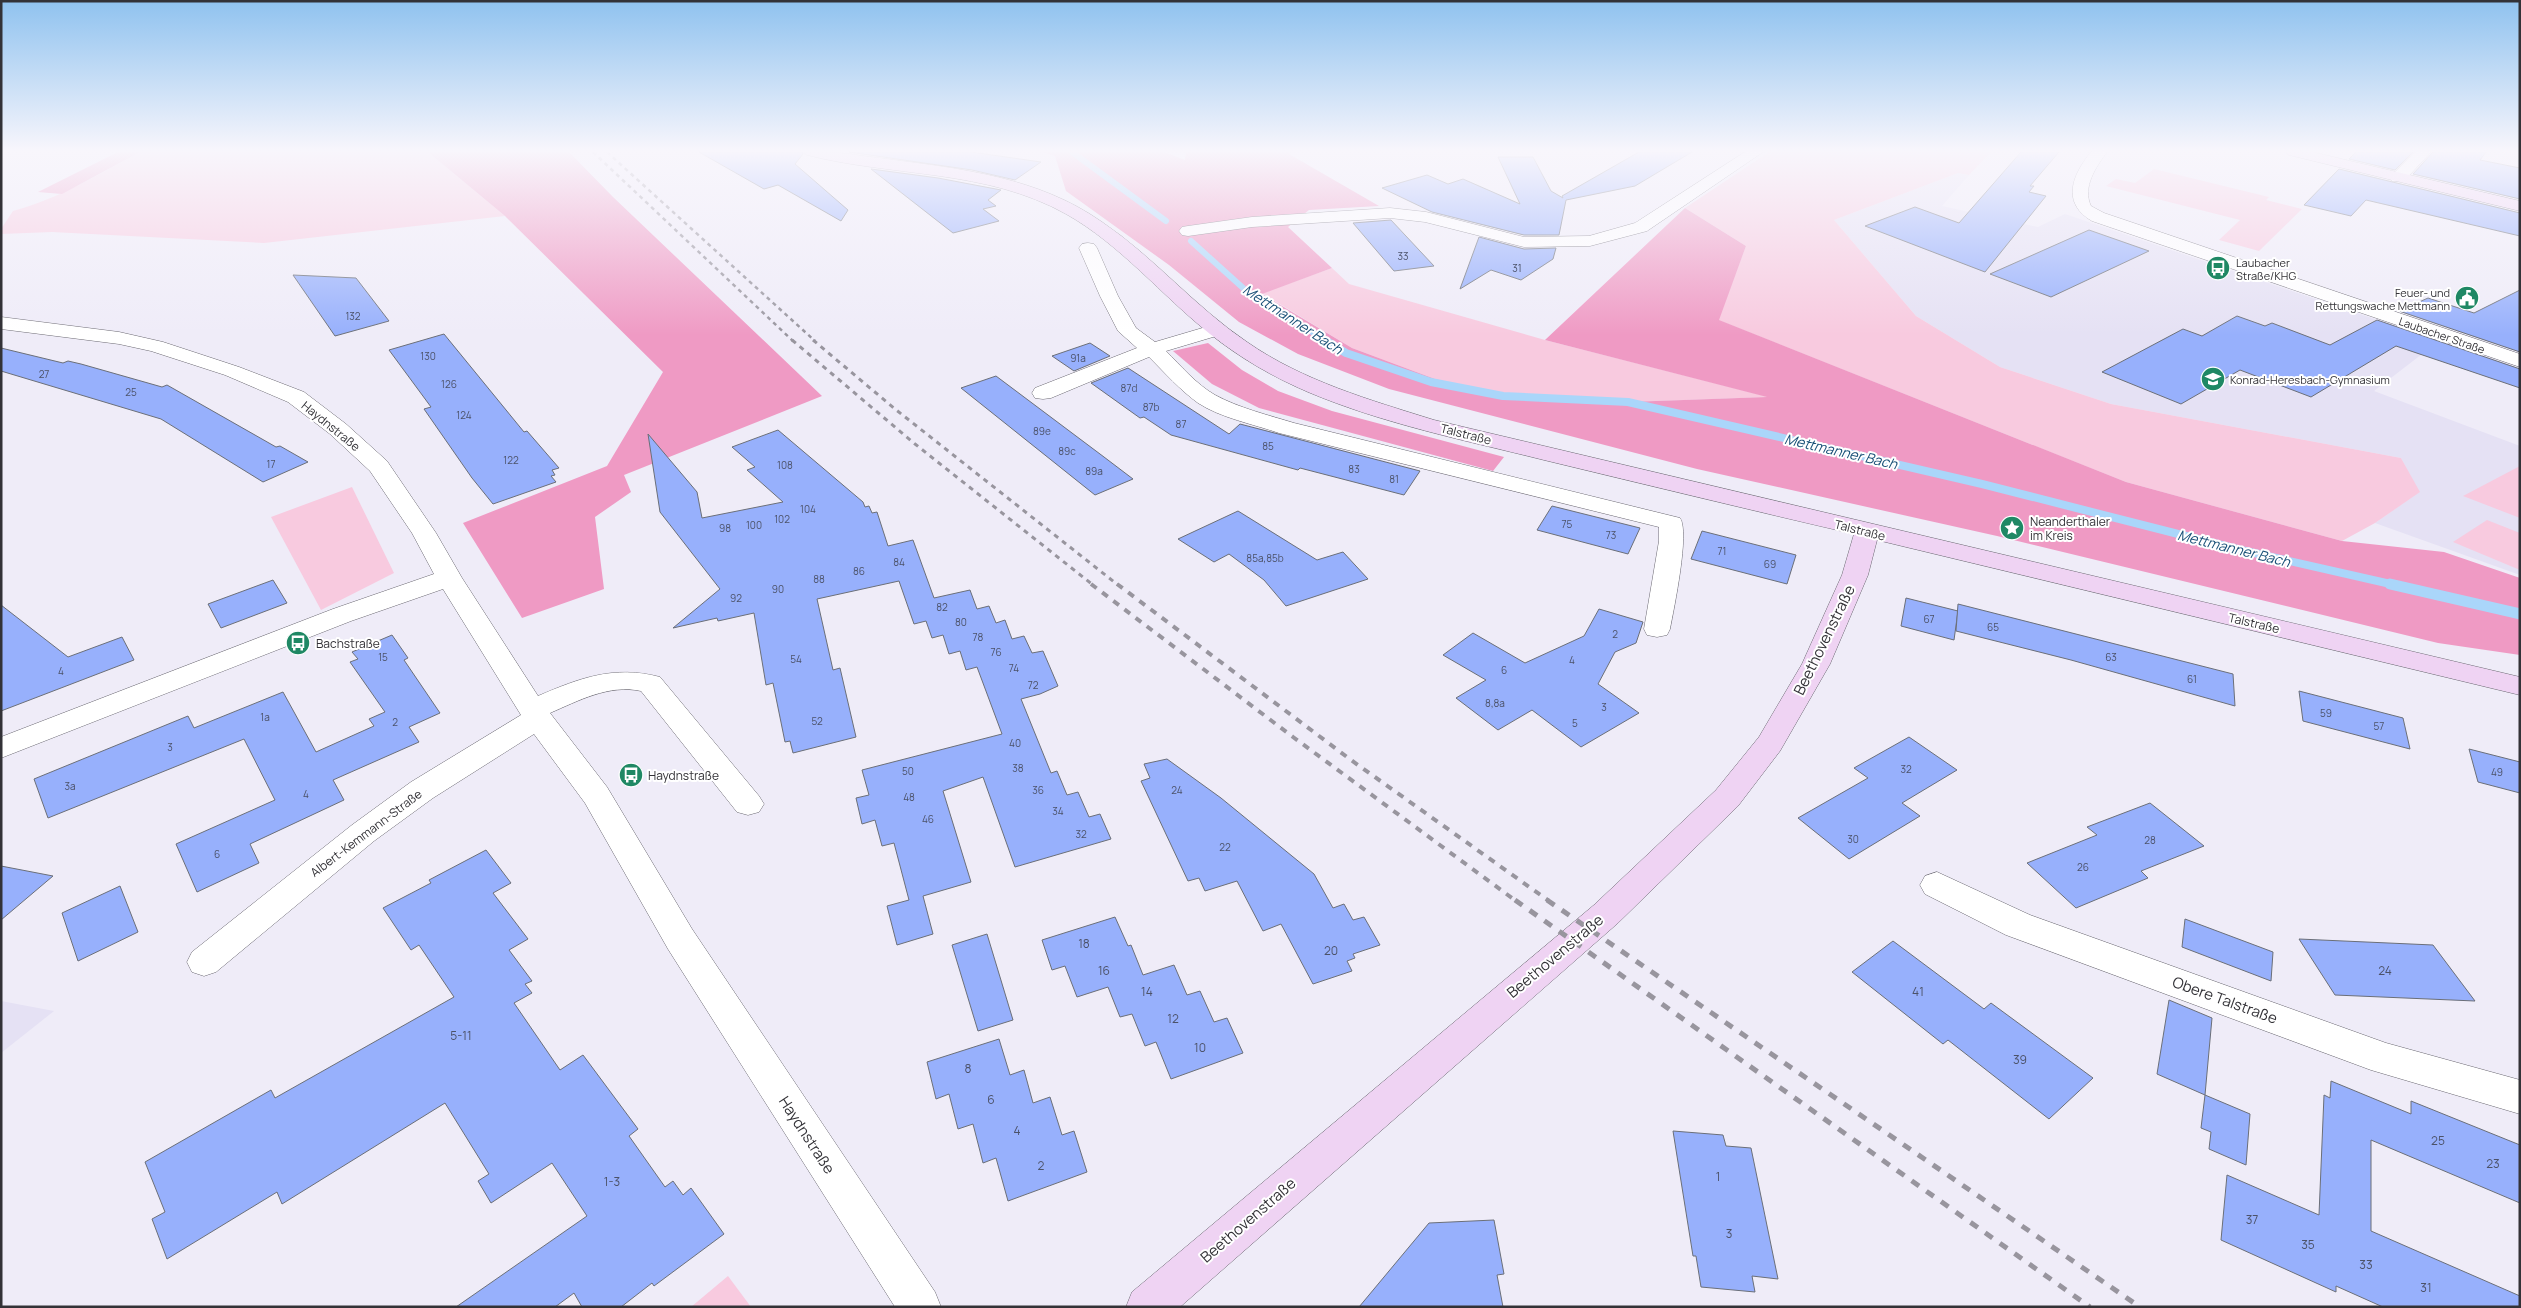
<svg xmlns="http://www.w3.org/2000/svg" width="2521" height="1308" font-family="Manrope,sans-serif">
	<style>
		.built { fill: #e5e1f4 }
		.green { fill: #f8cadf }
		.forest { fill: #ef9ac4 }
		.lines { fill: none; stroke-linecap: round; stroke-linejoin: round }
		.stream-far2 { stroke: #aad6fa; stroke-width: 6 }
		.stream-far1 { stroke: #aad6fa; stroke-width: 8 }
		.stream { stroke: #aad6fa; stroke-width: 11 }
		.building { fill: #97b0fc; stroke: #6b6f78 }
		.street-casing { stroke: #6b6972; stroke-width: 1 }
		.secondary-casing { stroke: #6b6972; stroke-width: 1 }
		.street { fill: #fff; fill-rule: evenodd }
		.secondary { fill: #efd3f3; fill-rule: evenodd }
		.rail-far3 { stroke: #98959e; stroke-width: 2.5; stroke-dasharray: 4 4; stroke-linecap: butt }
		.rail-far2 { stroke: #98959e; stroke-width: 3; stroke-dasharray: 5 5; stroke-linecap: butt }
		.rail-far1 { stroke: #98959e; stroke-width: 4; stroke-dasharray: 7 7; stroke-linecap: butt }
		.rail { stroke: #98959e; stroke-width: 5; stroke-dasharray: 9 9; stroke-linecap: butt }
		.labels { text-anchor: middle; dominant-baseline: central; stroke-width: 4; stroke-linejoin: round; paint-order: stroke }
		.number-label { font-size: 10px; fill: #4c5268 }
		.far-poi-label { font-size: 11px; fill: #333237; stroke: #fff; text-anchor: start }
		.far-street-label { font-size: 11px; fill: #333237; stroke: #fff }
		.street-label { font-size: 12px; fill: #333237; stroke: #fff }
		.poi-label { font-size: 12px; fill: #333237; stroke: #fff; text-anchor: start }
		.near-number-label { font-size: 12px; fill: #4c5268 }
		.water-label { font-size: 14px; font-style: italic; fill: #1a5178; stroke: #fff }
		.near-street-label { font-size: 15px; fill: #333237; stroke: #fff }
	</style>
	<rect width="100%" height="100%" fill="#efecf8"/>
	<g class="built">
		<polygon points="1958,173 1969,175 1942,206 2038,227 2065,214 2439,341 2374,391 2520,446 2520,575 2375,523 2419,492 2401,458 2111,404 2000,367 1916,316 1834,220"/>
		<polygon points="1,1001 54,1011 1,1053"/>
	</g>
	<g class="green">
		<path d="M140 152H428L505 216 264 243 52 232 1 234V229L13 211C60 198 98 175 140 152Z"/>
		<polygon points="1769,152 1991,152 1969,175 1958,173 1834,220 1916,316 2000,367 2111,404 2401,458 2420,492 2375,523 2342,541 2126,482 1718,320 1746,246 1685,208"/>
		<polygon points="2154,169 2269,197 2266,200 2302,209 2259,251 2219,240 2240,220 2106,186 2116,179 2135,183"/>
		<polygon points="1332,268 1349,284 1545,340 1769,397 1628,402 1573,397 1503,396 1435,379 1352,348 1262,293"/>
		<polygon points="2520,466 2520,518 2463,496"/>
		<polygon points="352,487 394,573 321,610 271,517"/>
		<polygon points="2487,520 2520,533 2520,570 2453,542"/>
		<polygon points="728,1276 751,1307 691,1307"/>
	</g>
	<g class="forest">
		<polygon points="118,152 140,152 62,194 38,192"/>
		<polygon points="428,152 569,152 613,197 822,396 624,475 631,492 595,517 604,589 522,618 463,523 607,466 663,372 505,216"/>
		<polygon points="1042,152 1164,152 1185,160 1186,152 1293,152 1289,154 1379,206 1309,210 1288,227 1332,268 1262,294 1352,348 1435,379 1503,396 1573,397 1628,402 1767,397 1545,340 1685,208 1746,246 1719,320 2126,482 2342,541 2444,552 2520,578 2520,655 2438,643 1997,536 1697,469 1389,389 1298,354 1239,322 1169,265 1066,191 1055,156"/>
		<polygon points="1208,343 1242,370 1278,391 1332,411 1504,457 1493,471 1259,408 1212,384 1173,351"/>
	</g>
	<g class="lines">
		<g class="stream-far2">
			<polyline points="1072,152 1166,221"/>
			<polyline points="1191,241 1252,296 1327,341"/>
		</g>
		<polyline class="stream-far1" points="1325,340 1346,353 1431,382 1503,396 1628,402 1982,484 2241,550 2395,585"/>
		<polyline class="stream" points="2390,584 2520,614"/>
	</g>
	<g class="building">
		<polygon points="699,152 802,152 803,154 795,164 848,210 841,221 778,185 764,189"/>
		<polygon points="849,152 971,152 1041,162 1015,180 972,170"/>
		<polygon points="1639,152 1692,152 1635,186 1566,200 1559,235 1524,235 1432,212 1382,188 1427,175 1448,184 1463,179 1520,204 1498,157 1533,157 1551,191 1563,198 1562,196"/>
		<polygon points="2021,152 2059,152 2030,186 2034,186 2029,192 2046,196 1985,272 1865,226 1915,207 1959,223"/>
		<polygon points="2356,152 2413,152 2395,170 2349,159"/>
		<polygon points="2433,152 2486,152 2480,160 2520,168 2520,199 2413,174"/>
		<polygon points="871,169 938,178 1001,190 988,200 996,206 983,209 999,221 953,233"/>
		<polygon points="2339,169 2520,213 2520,236 2366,200 2351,216 2304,205"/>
		<polygon points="1391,220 1434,266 1394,271 1353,223"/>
		<polygon points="2089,230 2149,251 2051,297 1990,274"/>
		<polygon points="1479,237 1524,249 1556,248 1553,259 1521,280 1491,270 1460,289"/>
		<polygon points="293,275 356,278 389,321 335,336"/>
		<polygon points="2520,290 2520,352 2399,311 2428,298 2474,313"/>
		<polygon points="2237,316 2265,326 2272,323 2330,345 2377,320 2520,369 2520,388 2396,346 2311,397 2240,370 2181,404 2102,372 2183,329 2202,336"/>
		<polygon points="444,334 524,432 527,431 559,468 552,470 555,475 551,476 556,482 493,504 472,478 424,409 431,407 389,350"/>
		<polygon points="1090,343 1110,356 1074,371 1052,356"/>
		<polygon points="1,348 63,363 68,361 81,364 162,387 167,385 276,447 280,446 308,462 263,482 161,419 1,371"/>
		<polygon points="1128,368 1229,434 1240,424 1420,471 1404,495 1300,468 1298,470 1171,435 1144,417 1140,418 1091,383"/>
		<polygon points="996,376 1104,457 1133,479 1095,495 961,388"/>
		<polygon points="778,430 863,502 865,507 869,506 872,513 877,512 888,546 913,540 934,598 970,590 977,609 989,606 996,623 1005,620 1012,639 1024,636 1032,653 1043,651 1058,686 1040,694 1021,699 1051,773 1057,771 1067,795 1078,792 1089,817 1100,814 1111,839 1015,867 983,777 943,791 971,882 923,896 933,934 897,945 887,906 909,900 894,843 882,846 875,820 862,824 856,798 869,795 862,770 1002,734 977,667 966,670 960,651 949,654 943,635 932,638 926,621 914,624 899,581 817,599 833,670 840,668 856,737 793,753 790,741 785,742 773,683 766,685 754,613 718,621 717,618 673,628 720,589 660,512 648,434 697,492 702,518 783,502 747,470 755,467 732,447"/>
		<polygon points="1552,506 1640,528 1628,554 1537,530"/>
		<polygon points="1238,511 1317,560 1343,552 1368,579 1286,606 1264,580 1229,554 1214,562 1178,539"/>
		<polygon points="1702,531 1796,555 1787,584 1691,559"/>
		<polygon points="273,580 287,603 221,628 208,604"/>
		<polygon points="1906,598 1958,611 1954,640 1901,626"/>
		<polygon points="1958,604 2233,674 2235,706 2071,660 1956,631"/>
		<polygon points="1,605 68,657 122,637 134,660 1,711"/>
		<polygon points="1599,609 1643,622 1636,643 1615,652 1598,684 1639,713 1581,747 1532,710 1498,730 1456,698 1486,680 1443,655 1473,633 1525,663 1584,636"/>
		<polygon points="392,635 408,658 404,660 440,713 409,727 419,742 333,780 344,800 250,844 259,863 197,892 176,844 275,800 244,739 48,818 34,779 188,716 194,728 283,692 316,752 374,726 369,719 385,712 350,662 358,659 352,652"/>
		<polygon points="2299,691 2403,718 2410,749 2303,721"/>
		<polygon points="1909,737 1957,770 1902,803 1920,816 1849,859 1798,818 1868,778 1854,768"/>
		<polygon points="2469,749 2520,762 2520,793 2478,782"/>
		<polygon points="1167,759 1221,798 1314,874 1333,908 1344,904 1353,920 1364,917 1380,945 1353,954 1355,958 1347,961 1352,971 1313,984 1281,924 1263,931 1237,881 1205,891 1199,878 1188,881 1141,781 1150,778 1144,764"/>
		<polygon points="2150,803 2204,846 2141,871 2148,878 2076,908 2027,863 2097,835 2087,827"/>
		<polygon points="486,850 511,883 493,893 528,939 509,950 532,981 525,984 532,993 514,1003 560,1070 583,1055 638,1129 629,1136 665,1187 673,1181 683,1195 691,1188 724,1234 654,1286 652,1283 621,1307 582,1307 574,1293 555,1307 456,1307 587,1216 552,1163 491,1203 478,1181 489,1174 445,1103 282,1204 277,1192 167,1259 152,1219 165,1212 145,1162 271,1090 275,1098 454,997 419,945 411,950 383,908 431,883 429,880"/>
		<polygon points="1,866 53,876 1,920"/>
		<polygon points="120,886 138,932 78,961 62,913"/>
		<polygon points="1115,917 1128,946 1131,945 1143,975 1174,965 1187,995 1200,991 1214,1022 1227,1018 1243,1053 1171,1079 1156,1042 1145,1046 1132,1014 1120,1017 1108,987 1077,997 1065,966 1052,970 1042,940"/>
		<polygon points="2185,919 2273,952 2271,981 2182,947"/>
		<polygon points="987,934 1013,1020 978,1031 952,945"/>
		<polygon points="2299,939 2433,945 2475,1001 2335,995"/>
		<polygon points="1893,941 1984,1009 1991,1003 2093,1078 2049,1119 1948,1040 1943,1044 1852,972"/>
		<polygon points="2169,1000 2212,1018 2205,1095 2157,1074"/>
		<polygon points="999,1039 1010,1075 1024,1070 1033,1103 1050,1097 1062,1135 1074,1131 1087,1172 1008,1201 996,1158 983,1163 973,1124 958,1129 949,1094 936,1099 927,1062"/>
		<polygon points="2331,1081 2411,1114 2411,1101 2520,1145 2520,1203 2371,1140 2371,1231 2520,1296 2520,1307 2383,1307 2336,1286 2336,1292 2221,1240 2227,1175 2319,1215 2324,1095 2330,1098"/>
		<polygon points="2205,1095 2250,1114 2246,1165 2209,1149 2211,1132 2201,1128"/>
		<polygon points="1673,1131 1723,1135 1726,1146 1751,1148 1778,1279 1752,1276 1755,1292 1701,1287 1696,1256 1693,1256"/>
		<polygon points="1494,1220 1504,1274 1497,1275 1503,1307 1359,1307 1429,1223"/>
	</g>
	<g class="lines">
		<g class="street-casing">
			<g id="street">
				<polygon points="1745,152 1763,152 1647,231 1590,246 1524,247 1425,222 1390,218 1252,227 1188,236 1182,235 1179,231 1182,227 1188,226 1252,217 1390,208 1426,212 1524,237 1589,236 1635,223"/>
				<path d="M2091 152H2107C2096 167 2082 187 2091 206L2104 213 2520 354V367L2092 221C2061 203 2072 175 2091 152Z"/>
				<polygon points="2415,152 2431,152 2404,181 2392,181 2390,178 2392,175"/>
				<path d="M1088 243 1094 244 1097 248 1118 296 1136 328 1155 342 1216 324 1223 326 1226 330 1223 334 1166 351C1181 366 1196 384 1215 395 1239 408 1268 415 1294 423L1680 518C1690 532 1674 608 1670 629L1667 635 1657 637 1647 635 1644 629 1659 541V527L1279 433C1253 424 1221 418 1198 403 1180 390 1165 373 1149 357L1051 398 1043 399 1035 398 1032 393 1035 388 1137 348 1118 331 1100 296 1079 248 1082 244Z"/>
				<path d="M1 317 119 332 163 342 239 367 304 392 346 424 387 461 436 533 462 578 538 696C580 678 614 665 660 677L759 796 764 804 759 812 748 815 737 812 641 691C609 684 578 701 550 713L607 787 692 929 935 1292 941 1307H895L668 949 585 803 534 734 433 798 374 841 216 972 204 976 192 972 187 962 192 952 352 825 411 782 521 715 443 589 351 621 1 758V737L333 609 434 574 412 533 370 471 330 434 288 402 225 375 151 351 119 344 1 329Z"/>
				<polygon points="1937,872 2030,915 2386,1043 2520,1080 2520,1114 2371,1070 2006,935 1925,894 1920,885 1925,876"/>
			</g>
		</g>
		<g class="secondary-casing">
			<g id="secondary">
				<path d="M804 152C832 150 859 156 887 159 962 169 1038 177 1102 222 1154 257 1195 307 1247 342 1303 381 1370 400 1434 420L2520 677V695L1877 540 1868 575 1830 664 1780 751 1738 806 1618 923 1180 1307H1126L1132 1292 1594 905 1716 790 1759 737 1802 664 1842 575 1854 534C1751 510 1647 485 1544 460 1464 440 1384 424 1308 392 1273 377 1240 358 1210 334 1161 295 1121 245 1066 214 986 169 893 177 807 155Z"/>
				<polygon points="2286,152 2312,152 2520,201 2520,211 2289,155"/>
			</g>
		</g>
		<use href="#street" class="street"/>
		<use href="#secondary" class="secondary"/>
		<g class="rail-far3">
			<polyline points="593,152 793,341"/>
			<polyline points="607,152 815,341"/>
		</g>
		<g class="rail-far2">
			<polyline points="792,340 915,444 1093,585"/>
			<polyline points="813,340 895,409 1118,585"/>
		</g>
		<g class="rail-far1">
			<polyline points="1091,584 1293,737 1516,901"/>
			<polyline points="1117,584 1351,760 1549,901"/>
		</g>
		<g class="rail">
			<polyline points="1515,900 2090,1307"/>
			<polyline points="1547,900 2140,1307"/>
		</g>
	</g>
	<linearGradient id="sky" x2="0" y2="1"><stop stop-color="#8fc2ef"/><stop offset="0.45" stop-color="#f8f6fc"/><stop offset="1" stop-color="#f8f6fc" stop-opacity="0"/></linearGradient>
	<rect width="2521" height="335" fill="url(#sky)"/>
	<defs>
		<g id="bus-disc" transform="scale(1.25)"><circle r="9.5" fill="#1f8864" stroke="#fff"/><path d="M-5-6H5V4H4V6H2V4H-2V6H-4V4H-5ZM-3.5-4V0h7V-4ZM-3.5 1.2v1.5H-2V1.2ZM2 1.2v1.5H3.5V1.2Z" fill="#fff"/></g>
		<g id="civic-disc" transform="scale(1.25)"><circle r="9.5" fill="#1f8864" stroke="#fff"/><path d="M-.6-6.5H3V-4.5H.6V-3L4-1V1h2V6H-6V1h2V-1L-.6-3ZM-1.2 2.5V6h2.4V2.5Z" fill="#fff"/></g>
		<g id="school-disc" transform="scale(1.25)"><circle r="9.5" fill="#1f8864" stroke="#fff"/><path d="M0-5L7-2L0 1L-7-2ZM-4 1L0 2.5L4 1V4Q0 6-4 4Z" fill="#fff"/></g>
		<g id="sight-disc" transform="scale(1.25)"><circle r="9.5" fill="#1f8864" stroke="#fff"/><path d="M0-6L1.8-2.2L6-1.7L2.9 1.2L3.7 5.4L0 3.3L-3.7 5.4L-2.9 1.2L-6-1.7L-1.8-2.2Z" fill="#fff"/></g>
	</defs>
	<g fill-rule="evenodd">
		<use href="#bus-disc" x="2218" y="268"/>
		<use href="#civic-disc" x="2467" y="298"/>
		<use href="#school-disc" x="2213" y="379"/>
		<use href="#sight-disc" x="2012" y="528"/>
		<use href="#bus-disc" x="298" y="643"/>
		<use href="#bus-disc" x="631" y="775"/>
	</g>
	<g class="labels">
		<g class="number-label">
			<text x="1403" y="256">33</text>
			<text x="1517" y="268">31</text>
			<text x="353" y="316">132</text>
			<text x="428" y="356">130</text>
			<text x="1078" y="358">91a</text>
			<text x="44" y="374">27</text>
			<text x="449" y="384">126</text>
			<text x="1129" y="388">87d</text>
			<text x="131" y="392">25</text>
			<text x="1151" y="407">87b</text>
			<text x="464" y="415">124</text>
			<text x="1181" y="424">87</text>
			<text x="1042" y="431">89e</text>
			<text x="1268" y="446">85</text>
			<text x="1067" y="451">89c</text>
			<text x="511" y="460">122</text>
			<text x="271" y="464">17</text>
			<text x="785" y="465">108</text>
			<text x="1354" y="469">83</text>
			<text x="1094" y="471">89a</text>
			<text x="1394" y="479">81</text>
			<text x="808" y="509">104</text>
			<text x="782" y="519">102</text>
			<text x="1567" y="524">75</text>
			<text x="754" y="525">100</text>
			<text x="725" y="528">98</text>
			<text x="1611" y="535">73</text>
			<text x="1722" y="551">71</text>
			<text x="1265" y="558">85a,85b</text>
			<text x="899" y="562">84</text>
			<text x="1770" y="564">69</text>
			<text x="859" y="571">86</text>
			<text x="819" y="579">88</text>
			<text x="778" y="589">90</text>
			<text x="736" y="598">92</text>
			<text x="942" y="607">82</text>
			<text x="1929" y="619">67</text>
			<text x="961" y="622">80</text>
			<text x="1993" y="627">65</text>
			<text x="1615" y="634">2</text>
			<text x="978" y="637">78</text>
			<text x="996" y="652">76</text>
			<text x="383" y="657">15</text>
			<text x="2111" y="657">63</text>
			<text x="796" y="659">54</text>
			<text x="1572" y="660">4</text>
			<text x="1014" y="668">74</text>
			<text x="1504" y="670">6</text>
			<text x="61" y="671">4</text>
			<text x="2192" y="679">61</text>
			<text x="1033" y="685">72</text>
			<text x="1495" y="703">8,8a</text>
			<text x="1604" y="707">3</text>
			<text x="2326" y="713">59</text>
			<text x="265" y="717">1a</text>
			<text x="817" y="721">52</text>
			<text x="395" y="722">2</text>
			<text x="1575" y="723">5</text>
			<text x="2379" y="726">57</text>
			<text x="1015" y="743">40</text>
			<text x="170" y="747">3</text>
			<text x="1018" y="768">38</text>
			<text x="1906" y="769">32</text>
			<text x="908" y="771">50</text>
			<text x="2497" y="772">49</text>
			<text x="70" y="786">3a</text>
			<text x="1038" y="790">36</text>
			<text x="1177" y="790">24</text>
			<text x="306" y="794">4</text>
			<text x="909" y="797">48</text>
			<text x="1058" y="811">34</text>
			<text x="928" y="819">46</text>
			<text x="1081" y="834">32</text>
			<text x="1853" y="839">30</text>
			<text x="2150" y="840">28</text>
			<text x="1225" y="847">22</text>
			<text x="217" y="854">6</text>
			<text x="2083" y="867">26</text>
		</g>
		<g class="far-poi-label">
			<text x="2236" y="262">Laubacher<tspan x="2236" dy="13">Straße/KHG</tspan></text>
			<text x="2450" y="292" text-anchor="end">Feuer- und<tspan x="2450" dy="13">Rettungswache Mettmann</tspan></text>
			<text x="2230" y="379">Konrad-Heresbach-Gymnasium</text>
		</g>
		<g class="far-street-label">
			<text transform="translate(2442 335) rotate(19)">Laubacher Straße</text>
		</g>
		<g class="street-label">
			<text transform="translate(331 426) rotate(39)">Haydnstraße</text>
			<text transform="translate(1466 434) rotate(14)">Talstraße</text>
			<text transform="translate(1860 530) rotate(14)">Talstraße</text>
			<text transform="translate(2254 623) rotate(13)">Talstraße</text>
			<text transform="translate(366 833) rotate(-37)">Albert-Kemmann-Straße</text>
		</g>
		<g class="poi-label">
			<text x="2030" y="521">Neanderthaler<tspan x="2030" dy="14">im Kreis</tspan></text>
			<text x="316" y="643">Bachstraße</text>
			<text x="648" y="775">Haydnstraße</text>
		</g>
		<g class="near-number-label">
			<text x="1084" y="943">18</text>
			<text x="1331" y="950">20</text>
			<text x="1104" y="970">16</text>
			<text x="2385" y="970">24</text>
			<text x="1147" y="991">14</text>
			<text x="1918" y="991">41</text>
			<text x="1173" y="1018">12</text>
			<text x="461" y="1035">5-11</text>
			<text x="1200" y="1047">10</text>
			<text x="2020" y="1059">39</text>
			<text x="968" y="1068">8</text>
			<text x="991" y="1099">6</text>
			<text x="1017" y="1130">4</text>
			<text x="2438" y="1140">25</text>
			<text x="2493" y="1163">23</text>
			<text x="1041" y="1165">2</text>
			<text x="1718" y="1176">1</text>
			<text x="612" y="1181">1-3</text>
			<text x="2252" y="1219">37</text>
			<text x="1729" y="1233">3</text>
			<text x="2308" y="1244">35</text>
			<text x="2366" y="1264">33</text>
			<text x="2426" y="1287">31</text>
		</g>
		<g class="water-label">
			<text transform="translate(1293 319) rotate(33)">Mettmanner Bach</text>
			<text transform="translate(1841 451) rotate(13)">Mettmanner Bach</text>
			<text transform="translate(2234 548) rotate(14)">Mettmanner Bach</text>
		</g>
		<g class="near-street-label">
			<text transform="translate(1824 640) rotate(-64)">Beethovenstraße</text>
			<text transform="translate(1555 956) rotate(-40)">Beethovenstraße</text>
			<text transform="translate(2225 1000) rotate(20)">Obere Talstraße</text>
			<text transform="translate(807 1135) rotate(57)">Haydnstraße</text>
			<text transform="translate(1248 1220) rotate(-41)">Beethovenstraße</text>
		</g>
	</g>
	<rect width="2521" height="1308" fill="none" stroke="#333237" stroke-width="5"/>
</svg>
